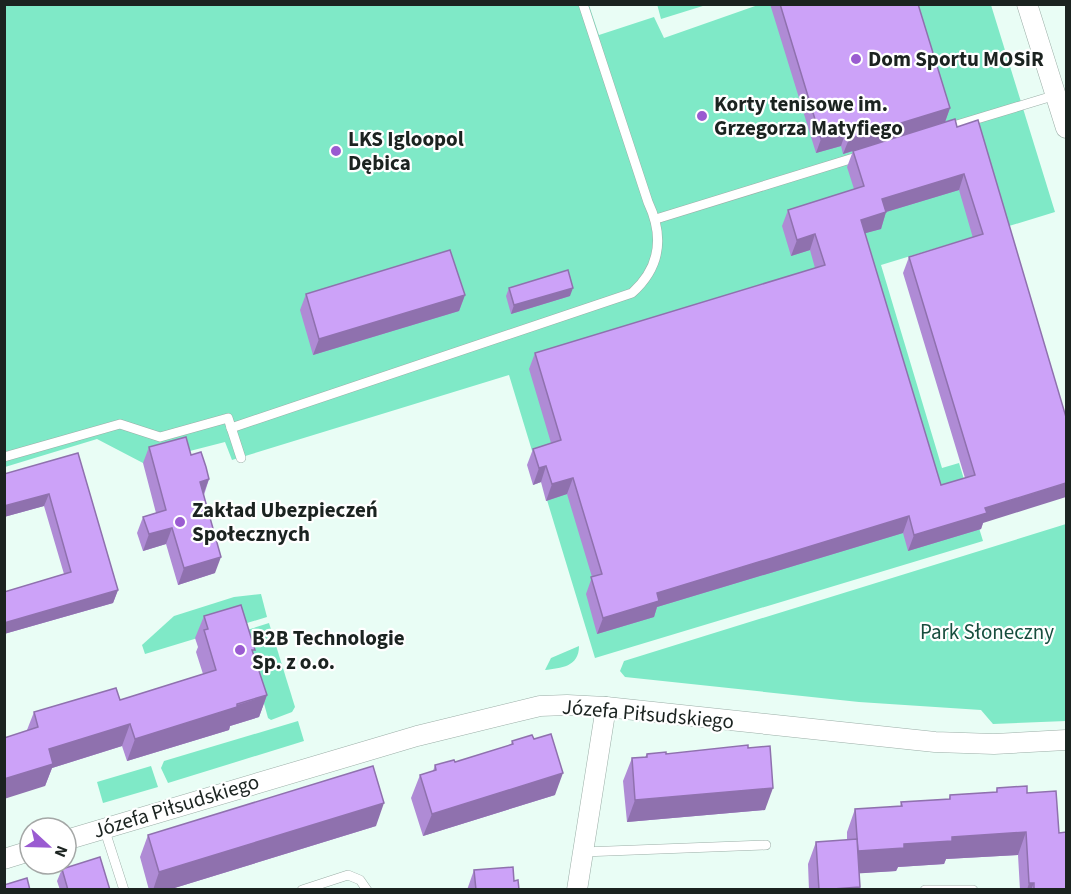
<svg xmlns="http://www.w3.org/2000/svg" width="1071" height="894" font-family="'Source Sans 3',sans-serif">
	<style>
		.green { fill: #7fe9c7 }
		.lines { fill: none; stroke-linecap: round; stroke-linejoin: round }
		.service-casing { stroke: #9baea7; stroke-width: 10 }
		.minor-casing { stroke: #9baea7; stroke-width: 21 }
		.service { stroke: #fff; stroke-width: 9 }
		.minor { stroke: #fff; stroke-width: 20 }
		.wall { fill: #af8bd5; fill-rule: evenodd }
		.shaded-wall { fill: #8f71ae }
		.building { fill: #cca2f8; stroke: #8f71ae; stroke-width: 1.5; fill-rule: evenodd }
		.poi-dot { fill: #9a5bd1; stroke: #fff; stroke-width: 2 }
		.labels { text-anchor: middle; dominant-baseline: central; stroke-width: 4.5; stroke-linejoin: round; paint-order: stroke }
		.poi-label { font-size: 21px; font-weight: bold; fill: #1b2320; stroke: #fff; text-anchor: start }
		.park-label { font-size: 21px; fill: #174e3e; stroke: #fff }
		.street-label { font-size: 21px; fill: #1b2320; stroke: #fff }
	</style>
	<rect width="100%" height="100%" fill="#e9fdf5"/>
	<g class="green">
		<polygon points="657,4 706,4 706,5 661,19"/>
		<polygon points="5,5 589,5 599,35 654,17 664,38 758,5 991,5 1055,212 881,265 942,468 959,463 983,541 595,658 509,375 232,460 225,442 143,463 97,439 5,467"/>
		<polygon points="1066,524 1066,721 993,724 981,710 859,702 625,677 620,671 624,661"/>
		<polygon points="261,594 267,617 145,654 142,645 174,616 234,597"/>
		<polygon points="269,623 295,707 292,712 271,720 268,718 244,631"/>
		<path d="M579 646C579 667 561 668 545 670L551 658Z"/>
		<polygon points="298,721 304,741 168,783 161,768 164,761"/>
		<polygon points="151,766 158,787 103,803 97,782"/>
	</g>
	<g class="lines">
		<g class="service-casing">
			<g id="service">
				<polyline points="947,128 1056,95"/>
				<polyline points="656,219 860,156"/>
				<path d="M231 428 632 293C661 267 664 236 648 202L583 4"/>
				<polyline points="4,457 120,424 160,437 228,418 241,458"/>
				<polyline points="104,828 124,890"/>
				<polyline points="583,852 766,845"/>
				<polyline points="302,890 348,875 360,880 367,890"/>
				<polyline points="925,890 973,890"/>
			</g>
		</g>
		<g class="minor-casing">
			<g id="minor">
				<polyline points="1027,4 1066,128"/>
				<polyline points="66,840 417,736 540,706 567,705 606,707 935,742 994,744 1066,740"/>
				<polyline points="4,859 30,851"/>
				<polyline points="577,890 606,707"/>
			</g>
		</g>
		<use href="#service" class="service"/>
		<use href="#minor" class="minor"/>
	</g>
	<g class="wall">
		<path d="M770 4H918L950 108 945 122 957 127 1066 417 983 523 981 529 908 551 903 533 657 607 654 617 597 634 586 594 592 577 567 494 546 501 541 482 533 485 527 465 533 449 551 443 529 369 535 353 815 268 810 250 791 256 782 226 788 210 854 189 847 167 853 151 843 154 841 146 816 153ZM959 190 973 238 909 257 903 273 965 478 941 485 865 233 881 229 886 212Z"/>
		<polygon points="509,288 570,296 511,314 506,296"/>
		<polygon points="306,294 465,295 459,311 313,355 300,310"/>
		<polygon points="149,447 191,455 209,479 204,495 215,573 178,585 166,544 143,551 137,533 143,517 156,513 143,463"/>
		<polygon points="78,453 118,590 113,603 4,634 4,592 64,574 44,506 4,517"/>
		<polygon points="204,616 253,653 267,695 259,717 230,726 229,730 127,761 122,746 52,768 45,786 27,730 34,712 120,700 203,674 196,652 198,647 195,638"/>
		<polygon points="512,741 555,795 423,836 411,798 420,775 433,771 435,765 455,762 511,745"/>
		<polygon points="748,748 765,810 627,822 623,781 632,758 645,757 647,754 666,754"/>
		<polygon points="997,788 1027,793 1059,833 1066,890 1020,890 1018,855 946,859 944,864 898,867 896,871 859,873 860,887 859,890 809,890 808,864 816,842 847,840 847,832 855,809 900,807 901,802 949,799 950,795 996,792"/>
		<polygon points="376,826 168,890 149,890 140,857 148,835"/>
		<polygon points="62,869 110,890 60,890 57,881"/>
		<polygon points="474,870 514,881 519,890 467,890"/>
	</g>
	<g class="shaded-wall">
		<polygon points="950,108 945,122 843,154 849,139"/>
		<polygon points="846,131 841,146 816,153 821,139"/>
		<polygon points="964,174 959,190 886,212 881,229 855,236 861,220 882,199"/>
		<polygon points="815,234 810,250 791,256 797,240"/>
		<polygon points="573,288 570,296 511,314 514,305"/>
		<polygon points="465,295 459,311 313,355 319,339"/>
		<polygon points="546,466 541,482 533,485 539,468"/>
		<polygon points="573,478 567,494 546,501 552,484"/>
		<polygon points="209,479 203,495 200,482"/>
		<polygon points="1066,483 1066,497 983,523 981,529 908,551 914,535 985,508"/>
		<polygon points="49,494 44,506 4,517 4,506"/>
		<polygon points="909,516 903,533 657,607 654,617 597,634 603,618 657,593"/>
		<polygon points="172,528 166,544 143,551 149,534"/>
		<polygon points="221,557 215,573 178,585 184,568"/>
		<polygon points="118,590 113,603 4,634 4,623"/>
		<polygon points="267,695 259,717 230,726 229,730 127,761 135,739"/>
		<polygon points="130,724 122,746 52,768 45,786 4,799 4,779 49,749"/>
		<polygon points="563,773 555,795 423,836 432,814"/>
		<polygon points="773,788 765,810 627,822 635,800"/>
		<polygon points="384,803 376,826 168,890 153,890 159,872"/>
		<polygon points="1026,832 1018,855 946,859 944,864 898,867 896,871 850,874 858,851 952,837"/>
		<polygon points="1029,883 1034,883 1031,890 1027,890"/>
		<polygon points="860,887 859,890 830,890"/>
	</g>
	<g class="building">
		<polygon points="780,4 918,4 950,108 849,139 846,131 821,139"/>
		<path d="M955 119 957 127 978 120 1066 417V483L985 508 987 513 914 535 909 516 657 593 659 601 603 618 591 577 602 574 573 478 552 484 546 466 539 468 533 449 561 440 535 353 825 265 815 234 797 240 788 210 864 186 853 151ZM964 174 983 234 909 257 975 475 941 485 861 220 886 212 882 199Z"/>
		<polygon points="450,250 465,295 319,339 306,294"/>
		<polygon points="568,270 573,288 514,305 509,288"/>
		<polygon points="186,437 191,455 201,452 206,467 209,479 200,482 221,557 184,568 172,528 149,534 143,517 166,510 149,447"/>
		<polygon points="78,453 118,590 4,623 4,592 71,572 49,494 4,506 4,474"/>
		<polygon points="241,605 255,650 252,650 267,695 237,704 237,707 135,739 130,724 49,749 53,764 4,779 4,738 38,727 34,712 116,688 120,700 216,670 204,630 208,629 204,616"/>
		<polygon points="551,734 563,773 432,814 420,775 436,770 435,765 454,760 455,762 513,744 512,741 532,735 534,739"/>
		<polygon points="748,745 748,748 770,746 773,788 635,800 632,758 647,757 647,754 666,752 666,754"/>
		<polygon points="373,766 384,803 159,872 148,835"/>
		<polygon points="1027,786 1027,793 1056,791 1059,833 1066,832 1066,890 1034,890 1034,883 1029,883 1026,832 952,837 952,841 904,844 904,848 858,851 855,809 902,806 901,802 950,799 950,795 997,792 997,788"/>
		<polygon points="857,839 860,887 819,890 816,842"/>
		<polygon points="100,857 110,890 68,890 62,869"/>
		<polygon points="513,867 514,881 518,880 519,890 476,890 474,870"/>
		<polygon points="27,878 30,890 4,890 4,885"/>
	</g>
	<g class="poi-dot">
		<circle cx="856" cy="59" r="6"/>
		<circle cx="702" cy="116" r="6"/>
		<circle cx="336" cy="151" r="6"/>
		<circle cx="180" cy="522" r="6"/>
		<circle cx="240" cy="650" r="6"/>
	</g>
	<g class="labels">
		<g class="poi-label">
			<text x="868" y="59">Dom Sportu MOSiR</text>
			<text x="714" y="104">Korty tenisowe im.<tspan x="714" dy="24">Grzegorza Matyfiego</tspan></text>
			<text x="348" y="139">LKS Igloopol<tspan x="348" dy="24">Dębica</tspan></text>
			<text x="192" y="510">Zakład Ubezpieczeń<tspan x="192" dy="24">Społecznych</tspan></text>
			<text x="252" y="638">B2B Technologie<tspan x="252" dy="24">Sp. z o.o.</tspan></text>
		</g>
		<g class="park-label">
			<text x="987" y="632">Park Słoneczny</text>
		</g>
		<g class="street-label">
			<text transform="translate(648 714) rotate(5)">Józefa Piłsudskiego</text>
			<text transform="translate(176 806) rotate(-17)">Józefa Piłsudskiego</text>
		</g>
	</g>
	<rect width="1071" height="894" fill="none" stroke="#1b2320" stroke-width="12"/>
	<g transform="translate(48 846) rotate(112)"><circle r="28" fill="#ffffff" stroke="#a4a7a6" stroke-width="1.5"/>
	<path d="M0-4.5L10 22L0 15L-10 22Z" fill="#9a5bd1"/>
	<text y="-9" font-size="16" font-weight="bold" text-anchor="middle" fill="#1b2320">N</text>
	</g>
</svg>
